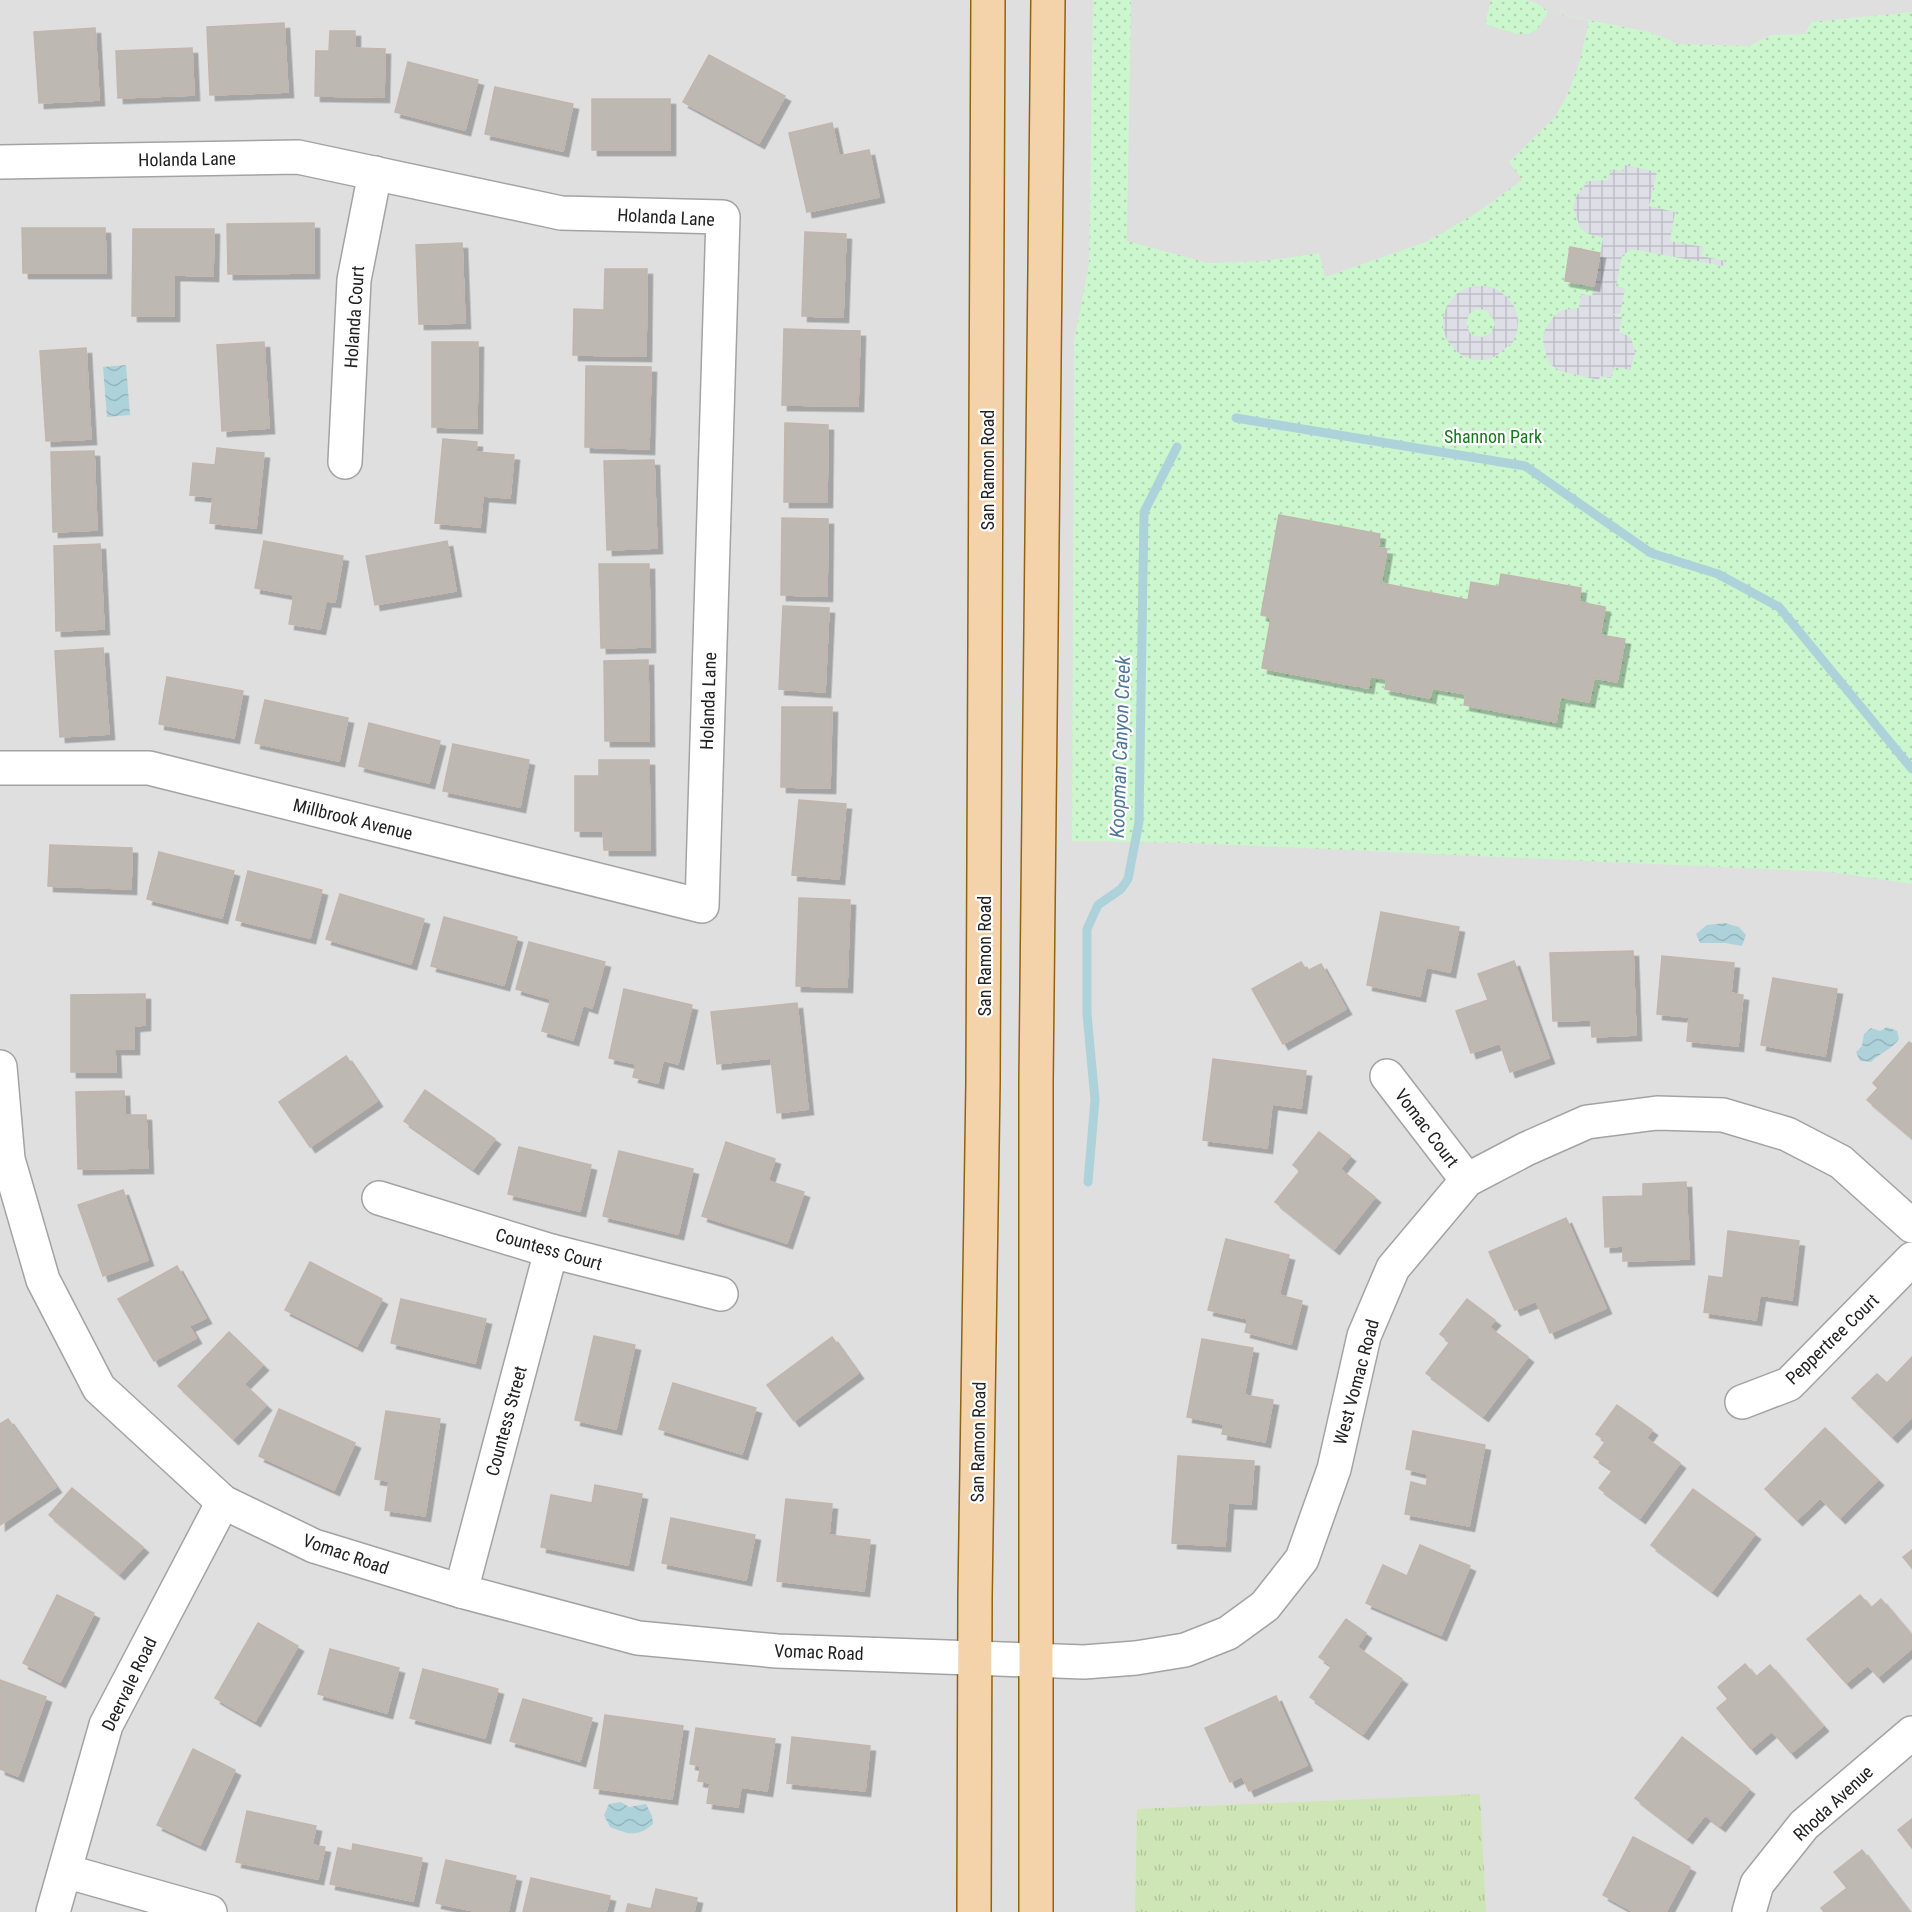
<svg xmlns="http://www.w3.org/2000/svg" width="1912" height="1912" font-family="'Roboto Condensed',sans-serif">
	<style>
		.residential { fill: #e0dfdf }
		.grass { fill: url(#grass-tufts) }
		.park { fill: url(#park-dots) }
		.parking { fill: #dedede }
		.plaza { fill: url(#plaza-grid); fill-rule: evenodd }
		.water { fill: url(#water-waves) }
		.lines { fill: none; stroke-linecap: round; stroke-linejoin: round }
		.stream { stroke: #aed2da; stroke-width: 9 }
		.building { fill: #beb8b2; stroke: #c2b5ad; stroke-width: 1.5; filter: url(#shadow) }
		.minor-casing { stroke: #a3a3a3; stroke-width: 36 }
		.major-casing { stroke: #92620e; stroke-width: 36 }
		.minor { stroke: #fff; stroke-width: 33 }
		.major { stroke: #f4d3ab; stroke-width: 33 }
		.labels { text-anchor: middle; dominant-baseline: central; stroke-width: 4.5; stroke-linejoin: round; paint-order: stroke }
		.street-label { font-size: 18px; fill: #222; stroke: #fff }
		.park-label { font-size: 18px; fill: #16791c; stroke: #fff }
		.water-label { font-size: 20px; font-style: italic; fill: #4f779b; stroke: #fff }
	</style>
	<defs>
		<pattern id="grass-tufts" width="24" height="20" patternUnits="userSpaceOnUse" patternTransform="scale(1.5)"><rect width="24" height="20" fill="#cee6b5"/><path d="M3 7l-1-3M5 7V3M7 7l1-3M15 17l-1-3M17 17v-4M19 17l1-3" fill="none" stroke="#b1c59b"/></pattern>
		<pattern id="park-dots" width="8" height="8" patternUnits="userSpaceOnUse" patternTransform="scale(1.5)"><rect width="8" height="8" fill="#ccf6ce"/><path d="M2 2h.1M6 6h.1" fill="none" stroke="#afd3b1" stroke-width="1.8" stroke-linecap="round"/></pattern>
		<pattern id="plaza-grid" width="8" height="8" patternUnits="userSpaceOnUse" patternTransform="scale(1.5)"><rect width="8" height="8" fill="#dedee7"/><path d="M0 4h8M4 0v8" fill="none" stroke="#bebec6"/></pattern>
		<pattern id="water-waves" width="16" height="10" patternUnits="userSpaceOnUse" patternTransform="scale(1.5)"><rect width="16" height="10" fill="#aed2da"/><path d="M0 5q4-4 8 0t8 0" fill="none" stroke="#95b4bb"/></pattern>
		<filter id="shadow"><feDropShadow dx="5.5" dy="5.5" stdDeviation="0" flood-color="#0004"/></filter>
	</defs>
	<rect width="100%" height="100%" fill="#f1eeea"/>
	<rect class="residential" x="0" y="0" width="1912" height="1912"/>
	<polygon class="grass" points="1480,1794 1486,1912 1135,1912 1137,1809"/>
	<polygon class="park" points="1093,0 1526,0 1539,4 1548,12 1649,32 1678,44 1749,46 1771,35 1805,34 1811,22 1912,12 1912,884 1831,872 1192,843 1072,841 1074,341 1089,264"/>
	<polygon class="parking" points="1131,0 1491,0 1485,24 1516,34 1528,34 1537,30 1548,12 1589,21 1579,64 1567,95 1555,117 1509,162 1522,180 1478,212 1426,242 1325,277 1319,253 1265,261 1208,263 1127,241"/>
	<g class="plaza">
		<polygon points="1625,165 1657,172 1649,206 1675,212 1670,241 1703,247 1702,256 1725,261 1724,266 1631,249 1622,256 1616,286 1625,288 1620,314 1611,314 1622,317 1619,333 1621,332 1631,338 1635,353 1630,370 1614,367 1611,378 1600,376 1599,380 1560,371 1550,364 1546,354 1543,341 1545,329 1555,315 1563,310 1579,308 1581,294 1592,296 1594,286 1603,238 1589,234 1581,229 1573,208 1576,197 1588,181 1608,180 1611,169 1623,171"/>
		<path d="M1475 286H1487L1498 290 1508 298 1515 308 1518 320 1517 332 1513 342 1496 356 1486 360H1474L1463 356 1454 349 1447 340 1443 328V317L1447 306 1454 296 1464 289ZM1477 309 1486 310 1494 320 1495 324 1491 333 1483 337 1474 336 1470 333 1466 324 1469 314Z"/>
	</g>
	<g class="water">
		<polygon points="126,365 130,415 107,417 103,367"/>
		<polygon points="1725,923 1739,927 1746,935 1742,946 1725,943 1700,943 1696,934 1707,925"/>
		<path d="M1887 1027 1897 1031 1899 1039C1892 1049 1880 1053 1871 1062L1860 1061 1856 1052 1862 1046 1864 1034 1871 1028 1880 1031Z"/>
		<path d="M621 1802 629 1807 646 1804 652 1816 653 1824C637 1838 628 1834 610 1827L604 1815 609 1804Z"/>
	</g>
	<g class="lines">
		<g class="stream">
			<polyline points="1236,418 1525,466 1651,553 1718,574 1779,607 1912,769"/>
			<polyline points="1088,1182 1095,1100 1087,1014 1087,929 1098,905 1121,889 1128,879 1139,822 1144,512 1177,447"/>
		</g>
	</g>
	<g class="building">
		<polygon points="284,23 288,92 210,95 207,27"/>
		<polygon points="95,28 99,100 39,103 34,32"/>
		<polygon points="330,31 355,31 355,48 385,49 384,97 315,96 316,51 329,51"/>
		<polygon points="192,48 194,95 118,98 116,51"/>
		<polygon points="709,55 785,96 759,143 683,102"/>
		<polygon points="408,62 478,80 465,130 395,112"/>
		<polygon points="495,87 573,104 563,151 485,134"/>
		<rect x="592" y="99" width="78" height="51"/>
		<polygon points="832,123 839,156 869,150 879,197 807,212 789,133"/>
		<polygon points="314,223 314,273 228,274 227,224"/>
		<polygon points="22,228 105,228 106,273 23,273"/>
		<polygon points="133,229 214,229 213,276 174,275 174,316 132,316"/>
		<polygon points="805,232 846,234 843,317 802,316"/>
		<polygon points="462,243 465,323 419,324 416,245"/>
		<polygon points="1570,247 1600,253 1594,286 1565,281"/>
		<polygon points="605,269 647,269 646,356 573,355 574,309 604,310"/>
		<polygon points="784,329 860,331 858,406 782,405"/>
		<polygon points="264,342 269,428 222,431 217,345"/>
		<polygon points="432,342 478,342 477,428 432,427"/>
		<polygon points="86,348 91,439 46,441 40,351"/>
		<polygon points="586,366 651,367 649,449 585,447"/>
		<polygon points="785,423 828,425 827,502 784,502"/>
		<polygon points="443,439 477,442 476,452 514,455 510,498 483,496 480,527 435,523"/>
		<polygon points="217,448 264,453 256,528 210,523 213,497 190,495 193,463 215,465"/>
		<polygon points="94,451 97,530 53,532 51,452"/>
		<polygon points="654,460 657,548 607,550 604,461"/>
		<polygon points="1279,515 1380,534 1378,548 1387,549 1381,583 1468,600 1471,582 1499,587 1501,574 1581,588 1579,602 1605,607 1600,635 1625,639 1617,682 1594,678 1589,702 1560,697 1556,722 1464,705 1466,694 1432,688 1430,698 1385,689 1387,679 1370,676 1368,688 1262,668 1271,617 1261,615"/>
		<polygon points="782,518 828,519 827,596 781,595"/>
		<polygon points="264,541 343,556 335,602 326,601 320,629 289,624 294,595 255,588"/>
		<polygon points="447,541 456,591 375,605 366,556"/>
		<polygon points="100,544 104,629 56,631 54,546"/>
		<polygon points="599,564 649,564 650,647 601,648"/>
		<polygon points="783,606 829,608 825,692 779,689"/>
		<polygon points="103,648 109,734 60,737 55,651"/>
		<polygon points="648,660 649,741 605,741 604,661"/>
		<polygon points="167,677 243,691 234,738 159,724"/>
		<polygon points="265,700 348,718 339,761 255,743"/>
		<polygon points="782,707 832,707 830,788 781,787"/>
		<polygon points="369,723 440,741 429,783 359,766"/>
		<polygon points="453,744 529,760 520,807 443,791"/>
		<polygon points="599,760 649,760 650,850 604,850 603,831 575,831 575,776 599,776"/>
		<polygon points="799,800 846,804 839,879 792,875"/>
		<polygon points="50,845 132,848 131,889 48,886"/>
		<polygon points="159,852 234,871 222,918 147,899"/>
		<polygon points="248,871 322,890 310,938 236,920"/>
		<polygon points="340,894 424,919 411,964 326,939"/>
		<polygon points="799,898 850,900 847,987 796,986"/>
		<polygon points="1381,912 1459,927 1450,972 1426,967 1420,996 1367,985"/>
		<polygon points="444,917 517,937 504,985 431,966"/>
		<polygon points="529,942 605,962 592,1008 583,1005 573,1040 542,1031 551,999 516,989"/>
		<polygon points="1633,951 1636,1035 1592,1037 1591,1020 1553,1021 1550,953"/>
		<polygon points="1662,956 1734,963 1731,993 1743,995 1738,1046 1687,1041 1689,1017 1657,1014"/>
		<polygon points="1514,961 1549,1058 1510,1072 1500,1043 1471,1053 1456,1011 1488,1000 1478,974"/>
		<polygon points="1301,962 1307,971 1321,964 1346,1009 1283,1044 1252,989"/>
		<polygon points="1773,978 1837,989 1825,1056 1761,1045"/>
		<polygon points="624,989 692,1005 678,1064 663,1060 658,1083 633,1077 636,1064 609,1058"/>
		<polygon points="145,994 145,1025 134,1026 134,1049 115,1049 116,1072 71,1072 71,995"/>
		<polygon points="797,1003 808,1109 777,1113 771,1058 717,1064 711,1012"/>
		<polygon points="1909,1042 1912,1044 1912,1138 1867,1100 1878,1088 1873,1083"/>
		<polygon points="346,1056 377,1101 310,1147 279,1102"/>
		<polygon points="1213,1059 1306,1071 1301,1108 1272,1104 1267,1148 1203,1140"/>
		<polygon points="425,1090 495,1139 473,1169 404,1121"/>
		<polygon points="124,1091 125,1115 146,1115 148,1168 78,1169 76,1092"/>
		<polygon points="1319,1132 1350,1156 1340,1169 1375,1197 1334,1249 1275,1202 1300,1171 1293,1165"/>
		<polygon points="726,1142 775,1159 768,1181 804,1192 787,1243 702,1216"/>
		<polygon points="519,1147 591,1165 580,1211 508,1194"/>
		<polygon points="619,1151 693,1169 678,1234 603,1216"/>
		<polygon points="1686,1182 1689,1259 1623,1261 1623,1246 1605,1247 1603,1197 1643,1196 1643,1184"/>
		<polygon points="123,1190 148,1260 103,1276 78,1205"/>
		<polygon points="1566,1218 1606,1308 1550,1333 1536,1301 1515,1310 1489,1252"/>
		<polygon points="1728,1231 1799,1241 1792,1300 1760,1295 1756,1320 1704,1312 1709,1276 1723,1278"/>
		<polygon points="1226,1239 1289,1255 1279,1295 1302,1301 1291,1344 1245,1332 1248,1319 1208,1310"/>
		<polygon points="310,1262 382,1299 357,1346 285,1310"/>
		<polygon points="177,1266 206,1318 189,1326 196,1338 154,1361 118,1299"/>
		<polygon points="401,1299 486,1319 475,1363 391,1343"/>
		<polygon points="1467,1299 1495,1320 1489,1327 1528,1357 1483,1416 1426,1373 1450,1342 1440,1334"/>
		<polygon points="229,1332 263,1365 244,1384 266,1405 233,1439 178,1386"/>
		<polygon points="594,1336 635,1345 616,1429 575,1420"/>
		<polygon points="832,1337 858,1373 794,1421 767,1385"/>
		<polygon points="1202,1339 1253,1348 1244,1395 1273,1400 1265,1442 1222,1434 1224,1424 1187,1417"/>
		<polygon points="1912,1357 1912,1417 1892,1437 1852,1398 1877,1374 1887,1383"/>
		<polygon points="673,1383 756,1408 742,1454 659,1429"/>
		<polygon points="1617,1405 1652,1430 1646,1438 1680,1463 1640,1518 1599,1488 1613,1470 1594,1457 1606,1441 1596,1434"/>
		<polygon points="279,1409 355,1443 334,1490 259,1456"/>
		<polygon points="386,1411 440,1419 425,1516 385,1510 389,1481 375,1479"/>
		<polygon points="8,1419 56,1487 0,1525 0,1424"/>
		<polygon points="1825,1428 1878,1480 1840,1518 1820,1498 1797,1520 1765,1489"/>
		<polygon points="1413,1431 1485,1445 1469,1526 1405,1514 1411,1482 1426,1486 1428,1474 1406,1469"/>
		<polygon points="1178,1456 1254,1461 1251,1504 1228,1503 1225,1546 1172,1543"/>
		<polygon points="595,1485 642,1494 628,1565 541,1547 551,1495 592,1503"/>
		<polygon points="72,1488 143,1547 119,1574 49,1515"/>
		<polygon points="1693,1489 1755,1534 1712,1591 1651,1545"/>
		<polygon points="786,1499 832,1504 829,1535 870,1540 864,1591 777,1581"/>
		<polygon points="671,1518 755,1535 746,1580 662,1563"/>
		<polygon points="1420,1545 1470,1566 1441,1635 1366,1603 1383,1565 1407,1576"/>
		<polygon points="1912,1550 1912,1568 1903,1557"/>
		<polygon points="57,1595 94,1613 60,1682 23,1663"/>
		<polygon points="1860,1595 1871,1608 1881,1599 1912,1636 1912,1648 1878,1677 1868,1665 1846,1683 1807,1639"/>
		<polygon points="1346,1619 1366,1633 1357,1647 1402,1679 1363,1734 1310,1697 1332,1666 1319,1657"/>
		<polygon points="258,1623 298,1646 255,1721 215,1698"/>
		<polygon points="330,1649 399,1668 387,1713 318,1694"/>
		<polygon points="1745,1664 1756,1677 1770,1665 1823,1726 1791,1753 1772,1731 1751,1749 1717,1708 1728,1699 1718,1687"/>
		<polygon points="423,1669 498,1689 485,1738 410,1718"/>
		<polygon points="0,1680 46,1697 18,1776 0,1769"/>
		<polygon points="1276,1696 1307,1765 1249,1791 1242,1776 1230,1782 1205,1728"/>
		<polygon points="523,1699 592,1718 580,1761 510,1741"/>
		<polygon points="605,1715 683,1726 672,1799 594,1788"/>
		<polygon points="696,1728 775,1739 767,1791 741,1787 738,1807 707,1803 710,1783 698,1781 701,1766 690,1764"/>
		<polygon points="792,1737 870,1746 865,1791 787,1783"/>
		<polygon points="1682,1737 1749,1789 1720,1826 1705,1815 1687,1838 1635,1798"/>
		<polygon points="193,1749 235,1770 200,1845 157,1825"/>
		<polygon points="247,1811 316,1826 312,1845 325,1847 318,1879 236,1862"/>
		<polygon points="1912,1819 1912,1848 1898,1830"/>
		<polygon points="1633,1837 1690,1867 1666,1912 1634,1912 1603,1895"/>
		<polygon points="353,1844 422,1858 413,1901 330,1884 338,1848 352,1851"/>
		<polygon points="1862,1850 1909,1912 1824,1912 1821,1908 1847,1888 1834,1872"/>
		<polygon points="446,1860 516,1876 508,1912 479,1912 436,1903"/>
		<polygon points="531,1878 610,1896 606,1912 523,1912"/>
		<polygon points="656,1889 697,1898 694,1912 626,1912 628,1904 651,1909"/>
	</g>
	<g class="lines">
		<g class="minor-casing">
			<g id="minor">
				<polyline points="0,162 298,157 561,213 723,217 702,906 149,768 0,768"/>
				<polyline points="345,462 354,280 375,173"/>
				<polyline points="0,1067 8,1159 43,1280 99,1388 223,1502 314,1546 461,1591 638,1638 777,1651 1084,1662 1136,1658 1185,1650 1228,1633 1265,1606 1302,1559 1334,1469 1364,1336 1393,1268 1467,1180 1526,1149 1587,1122 1657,1113 1723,1115 1787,1134 1841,1162 1912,1226"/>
				<polyline points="1387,1076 1467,1180"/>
				<polyline points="379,1198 551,1251 721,1294"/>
				<polyline points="1742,1402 1789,1384 1912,1259"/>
				<polyline points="461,1591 551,1251"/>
				<polyline points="65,1871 210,1912"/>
				<polyline points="53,1912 106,1725 223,1502"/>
				<polyline points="1749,1912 1757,1884 1804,1825 1912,1733"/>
			</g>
		</g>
		<g class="major-casing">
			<g id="major">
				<polyline points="974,1912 975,1597 983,1082 988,0"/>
				<polyline points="1036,1912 1036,1081 1048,0"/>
			</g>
		</g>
		<use href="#minor" class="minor"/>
		<use href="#major" class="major"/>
	</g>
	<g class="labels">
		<g class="street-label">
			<text transform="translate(187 159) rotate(-1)">Holanda Lane</text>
			<text transform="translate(666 217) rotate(3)">Holanda Lane</text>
			<text transform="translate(354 317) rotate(-86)">Holanda Court</text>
			<text transform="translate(987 470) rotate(-90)">San Ramon Road</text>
			<text transform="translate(708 701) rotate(-88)">Holanda Lane</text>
			<text transform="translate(353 819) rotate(14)">Millbrook Avenue</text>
			<text transform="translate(984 956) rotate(-90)">San Ramon Road</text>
			<text transform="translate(1427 1128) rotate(53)">Vomac Court</text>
			<text transform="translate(549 1249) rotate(16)">Countess Court</text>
			<text transform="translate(1832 1339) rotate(-44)">Peppertree Court</text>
			<text transform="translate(1356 1382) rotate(-75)">West Vomac Road</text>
			<text transform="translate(506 1421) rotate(-75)">Countess Street</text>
			<text transform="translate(978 1442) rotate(-89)">San Ramon Road</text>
			<text transform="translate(346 1554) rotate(19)">Vomac Road</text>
			<text transform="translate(819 1652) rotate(2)">Vomac Road</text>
			<text transform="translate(129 1684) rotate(-64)">Deervale Road</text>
			<text transform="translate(1833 1803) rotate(-43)">Rhoda Avenue</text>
		</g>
		<g class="park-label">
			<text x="1493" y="436">Shannon Park</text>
		</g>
		<g class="water-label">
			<text transform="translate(1120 747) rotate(-88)">Koopman Canyon Creek</text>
		</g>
	</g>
</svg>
